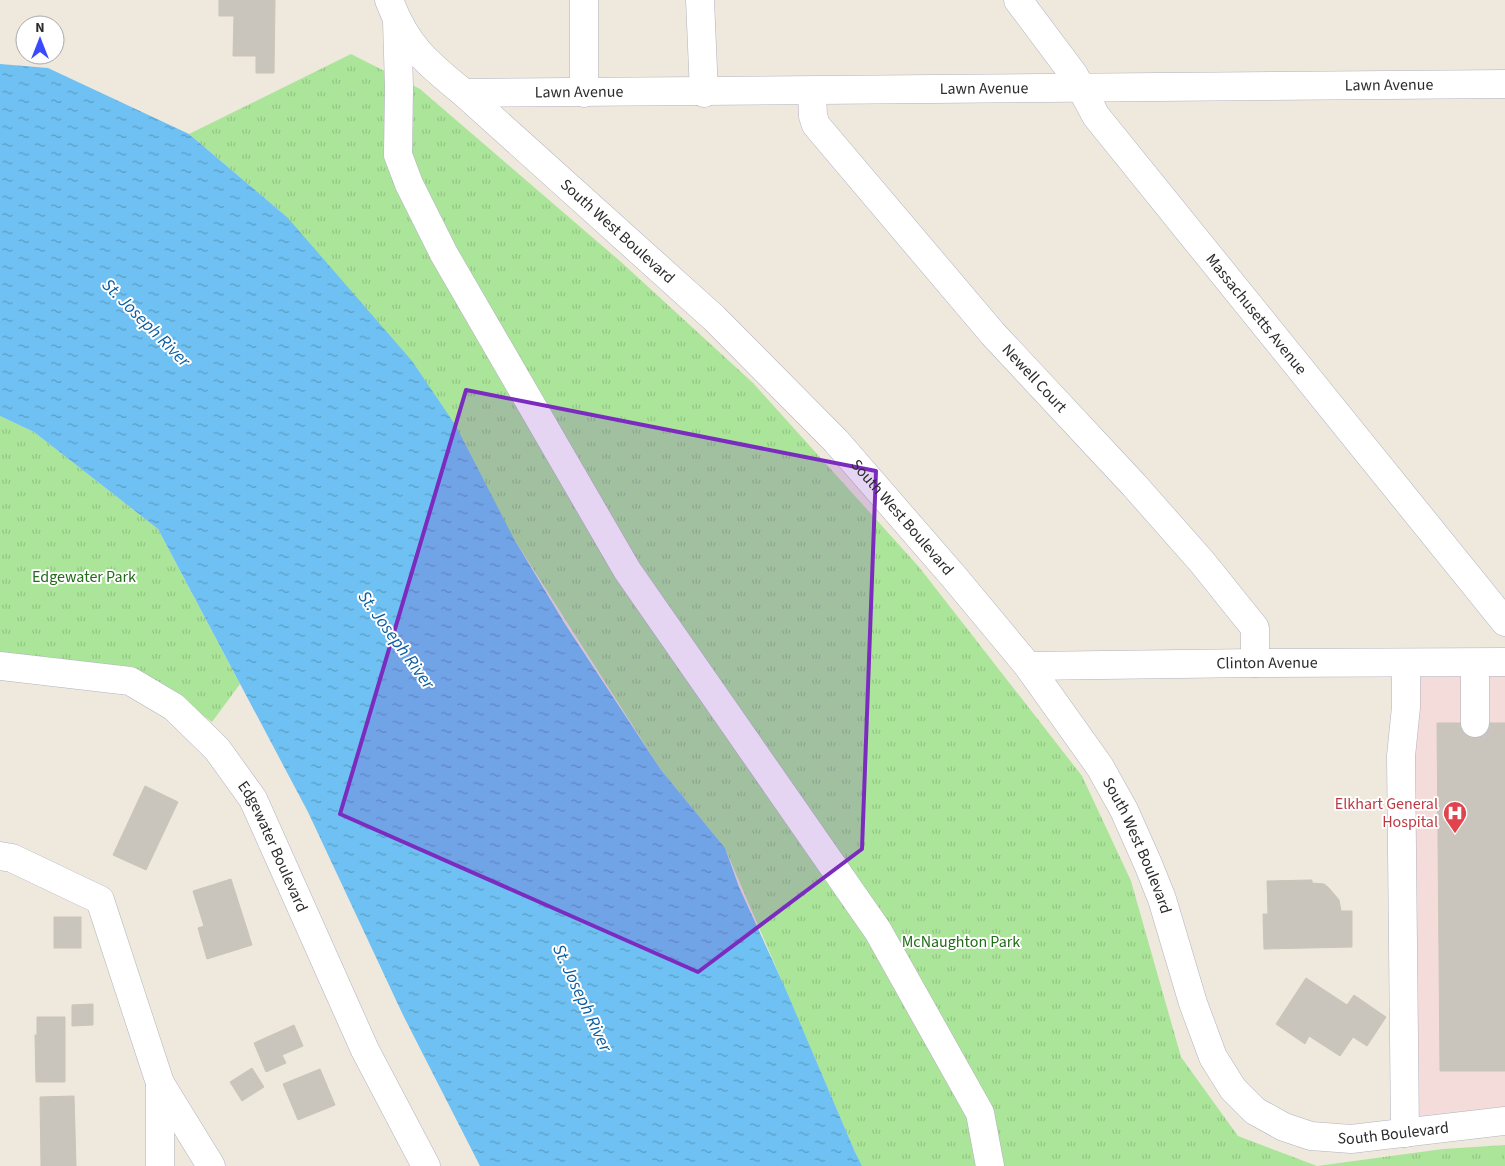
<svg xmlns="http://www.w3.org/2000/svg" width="1505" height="1166" font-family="'Source Sans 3',sans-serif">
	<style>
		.medical { fill: #f4dcdb }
		.grass { fill: url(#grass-tufts) }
		.water { fill: url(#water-ripples) }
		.building { fill: #c9c5bd; stroke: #c9c5b7 }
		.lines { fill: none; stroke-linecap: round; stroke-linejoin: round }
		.minor-casing { stroke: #b2b2bf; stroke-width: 29 }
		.minor { stroke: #fff; stroke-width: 28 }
		.marked { fill: #7b2cbf; fill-opacity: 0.2; stroke: #7b2cbf; stroke-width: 4; stroke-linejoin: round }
		.labels { text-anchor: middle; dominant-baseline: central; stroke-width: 4; stroke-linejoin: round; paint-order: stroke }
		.street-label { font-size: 16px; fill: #2c2c2c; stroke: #fff }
		.park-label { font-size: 16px; fill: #216c19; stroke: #fff }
		.health-label { font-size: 16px; fill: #be3a42; stroke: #fff; text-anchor: end }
		.water-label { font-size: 18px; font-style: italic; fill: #0a5da1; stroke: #fff }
	</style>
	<defs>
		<pattern id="grass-tufts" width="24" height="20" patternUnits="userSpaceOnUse" patternTransform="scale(1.25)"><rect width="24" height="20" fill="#abe599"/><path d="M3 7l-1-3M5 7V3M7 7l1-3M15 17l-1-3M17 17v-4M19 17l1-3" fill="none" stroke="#93c584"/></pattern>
		<pattern id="water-ripples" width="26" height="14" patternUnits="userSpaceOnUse" patternTransform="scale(1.25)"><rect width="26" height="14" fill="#6ec1f2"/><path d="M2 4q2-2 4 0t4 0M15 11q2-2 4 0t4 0" fill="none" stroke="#5b9dc4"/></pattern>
	</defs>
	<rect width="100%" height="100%" fill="#eee8dd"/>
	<polygon class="medical" points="1407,664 1505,664 1505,1118 1407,1130"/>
	<g class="grass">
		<polygon points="351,54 420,89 621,262 753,383 919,567 1082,776 1131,881 1181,1057 1238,1136 1317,1166 1443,1149 1505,1145 1505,1166 861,1166 725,848 661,770 514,539 287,217 189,134"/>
		<polygon points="0,416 34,432 158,529 240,684 212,722 159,684 95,663 0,654"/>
	</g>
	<polygon class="water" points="0,64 48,68 189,134 287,217 412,361 456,426 514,539 565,624 661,770 725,848 739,887 786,990 855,1152 862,1166 480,1166 403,1015 308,812 158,529 34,432 0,416"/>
	<g class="building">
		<polygon points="219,0 275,0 274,73 256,73 256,56 233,56 234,16 219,16"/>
		<polygon points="1437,723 1505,723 1505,1071 1440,1071"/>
		<polygon points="145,786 178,802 146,870 113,855"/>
		<polygon points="231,879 252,945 207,959 198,928 204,926 193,891"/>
		<polygon points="1312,880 1312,883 1324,884 1329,888 1339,900 1341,911 1352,911 1352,947 1264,949 1263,914 1268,914 1267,881"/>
		<rect x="54" y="917" width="27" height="31"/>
		<polygon points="1306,978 1347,1005 1354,995 1386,1017 1367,1046 1353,1037 1340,1056 1309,1036 1305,1044 1276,1024"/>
		<polygon points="93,1004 93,1025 72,1026 72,1005"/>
		<polygon points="37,1017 65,1017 65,1082 36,1082 35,1035 37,1035"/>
		<polygon points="294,1025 303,1046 282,1055 286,1063 266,1072 254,1043"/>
		<polygon points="252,1068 264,1087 242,1101 230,1082"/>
		<polygon points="320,1069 335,1105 298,1120 283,1084"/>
		<polygon points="74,1096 76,1166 41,1166 40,1097"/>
	</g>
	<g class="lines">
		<g class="minor-casing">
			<g id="minor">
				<path id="s1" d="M389 0C406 46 427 63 464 93L714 318 836 441 954 577 1028 666 1100 767 1124 810 1148 864 1162 899 1193 1003 1213 1057 1233 1089 1255 1111 1284 1127 1311 1136 1351 1139 1505 1121"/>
				<polyline points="584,0 584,93"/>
				<polyline points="700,0 704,93"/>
				<path id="s2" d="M1018 0 1074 75 1096 116 1505 622"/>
				<polyline points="397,21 399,87 398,155 409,184 444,254 627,570 878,931 980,1113 990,1166"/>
				<path id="s3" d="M812 91 813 116 816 125 993 334 1134 485 1202 562 1255 628V663"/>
				<path id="s4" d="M464 93 1505 84"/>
				<polyline points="1475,663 1475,723"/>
				<path id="s5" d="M0 666 130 681 174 707 217 749 253 799 365 1050 426 1166"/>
				<path id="s6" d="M1028 666 1255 663 1505 662"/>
				<polyline points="0,856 12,858 100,900 160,1083 211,1166"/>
				<polyline points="160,1083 160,1166"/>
				<polyline points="1405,1133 1401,756 1406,707 1406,663"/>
			</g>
		</g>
		<use href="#minor" class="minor"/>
	</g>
	<path class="marked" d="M466 390 876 471 862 849 698 972 340 814Z"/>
	<defs>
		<g id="hospital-pin" transform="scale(1.25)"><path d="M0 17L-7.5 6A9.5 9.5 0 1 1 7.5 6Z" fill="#e0444e" stroke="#fff"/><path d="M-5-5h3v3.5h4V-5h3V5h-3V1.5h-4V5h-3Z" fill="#fff"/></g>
	</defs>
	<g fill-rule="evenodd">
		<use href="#hospital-pin" x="1455" y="813"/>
	</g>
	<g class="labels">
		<g class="street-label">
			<text stroke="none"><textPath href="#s4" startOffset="925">Lawn Avenue</textPath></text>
			<text stroke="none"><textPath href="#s4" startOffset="520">Lawn Avenue</textPath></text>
			<text stroke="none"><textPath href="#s4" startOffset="115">Lawn Avenue</textPath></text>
			<text stroke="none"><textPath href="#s1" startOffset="328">South West Boulevard</textPath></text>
			<text stroke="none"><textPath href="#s2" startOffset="395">Massachusetts Avenue</textPath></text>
			<text stroke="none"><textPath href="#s3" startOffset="369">Newell Court</textPath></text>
			<text stroke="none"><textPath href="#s1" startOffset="732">South West Boulevard</textPath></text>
			<text stroke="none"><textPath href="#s6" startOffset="239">Clinton Avenue</textPath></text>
			<text stroke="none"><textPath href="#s1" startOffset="1138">South West Boulevard</textPath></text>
			<text stroke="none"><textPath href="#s5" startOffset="355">Edgewater Boulevard</textPath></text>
			<text stroke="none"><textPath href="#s1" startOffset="1576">South Boulevard</textPath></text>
		</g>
		<g class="park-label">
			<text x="84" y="577">Edgewater Park</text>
			<text x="961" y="942">McNaughton Park</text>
		</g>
		<g class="health-label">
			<text x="1438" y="804">Elkhart General<tspan x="1438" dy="18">Hospital</tspan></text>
		</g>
		<g class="water-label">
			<text transform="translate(146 323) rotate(45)">St. Joseph River</text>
			<text transform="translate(396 640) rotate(54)">St. Joseph River</text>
			<text transform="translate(582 998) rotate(65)">St. Joseph River</text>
		</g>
	</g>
	<g transform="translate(40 40)"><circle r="24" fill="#ffffff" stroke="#ababab"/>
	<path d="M0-4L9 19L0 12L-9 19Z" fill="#3a49fe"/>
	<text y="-8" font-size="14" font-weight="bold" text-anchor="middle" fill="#2c2c2c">N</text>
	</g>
</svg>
